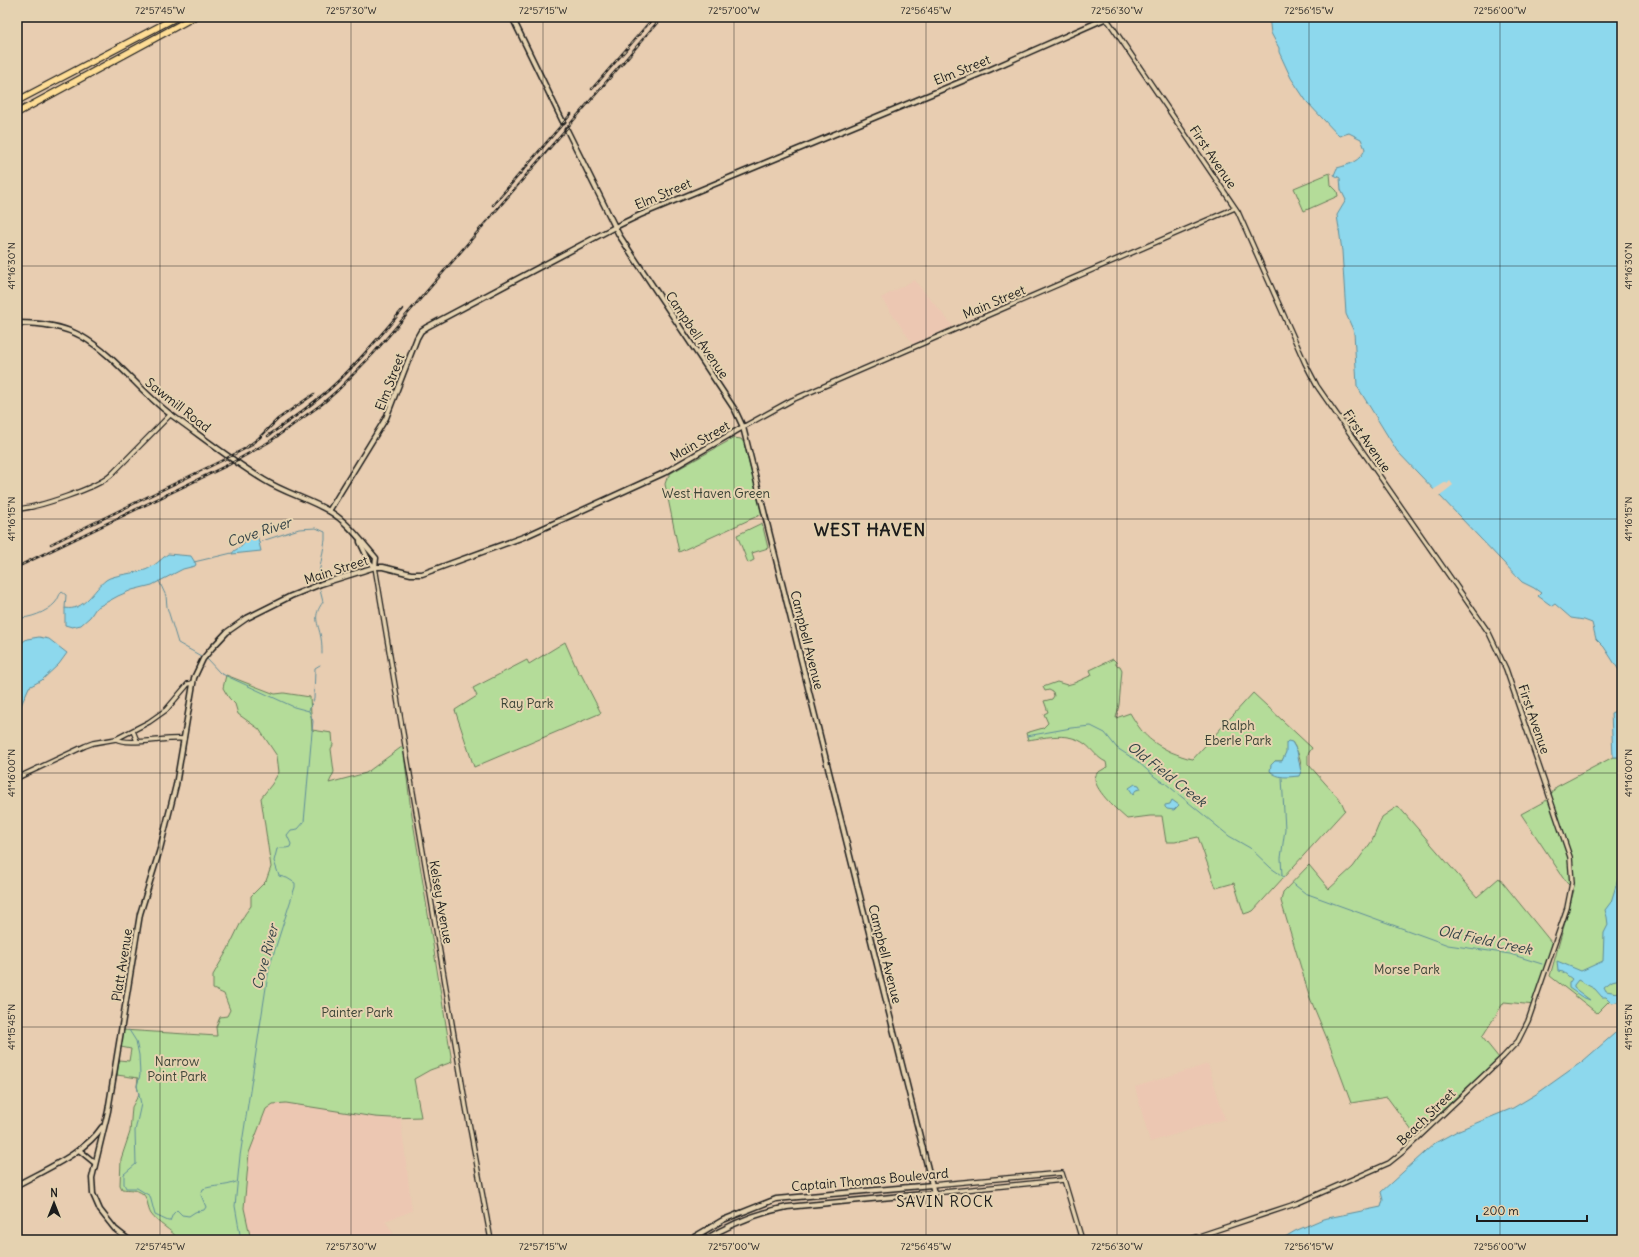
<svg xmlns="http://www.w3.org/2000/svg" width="1639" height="1257" font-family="Delius,sans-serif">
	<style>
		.built { fill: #ecc7b2 }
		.green { fill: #b4dc99; stroke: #687c5a; fill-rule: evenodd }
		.water { fill: #8dd8ed; stroke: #608d99 }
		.pier { fill: #e8cdb1 }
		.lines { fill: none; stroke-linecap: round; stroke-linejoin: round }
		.stream { stroke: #608d99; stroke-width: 1 }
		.tertiary-casing { stroke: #1c1c1c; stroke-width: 6 }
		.secondary-casing { stroke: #1c1c1c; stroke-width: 7 }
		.motorway-casing { stroke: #1c1c1c; stroke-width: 8 }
		.tertiary { stroke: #e5d2b0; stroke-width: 3.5 }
		.secondary { stroke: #e5d2b0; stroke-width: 4 }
		.motorway { stroke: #fedd96; stroke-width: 5.5 }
		.rail-casing { stroke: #1c1c1c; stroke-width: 2.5 }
		.rail { stroke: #e5d2b0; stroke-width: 1; stroke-dasharray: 3; stroke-linecap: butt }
		.ticks { fill: none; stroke: #1c1c1c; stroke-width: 1; stroke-opacity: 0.45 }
		.labels { text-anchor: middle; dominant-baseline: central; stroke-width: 4; stroke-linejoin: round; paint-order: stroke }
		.street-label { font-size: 13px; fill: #1c1c1c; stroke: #e5d2b0 }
		.park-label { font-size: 13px; fill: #3a4235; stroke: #e5d2b0 }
		.water-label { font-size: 14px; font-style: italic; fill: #334246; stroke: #e5d2b0 }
		.quarter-label { font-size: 15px; letter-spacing: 1px; fill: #1c1c1c; stroke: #e5d2b0 }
		.district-label { font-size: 17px; font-weight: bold; letter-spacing: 1px; fill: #1c1c1c; stroke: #e5d2b0 }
		.neatline { fill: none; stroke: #1c1c1c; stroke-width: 1.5 }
		.ticks-label { font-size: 10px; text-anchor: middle; fill: #1c1c1c }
	</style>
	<rect width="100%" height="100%" fill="#e8cdb1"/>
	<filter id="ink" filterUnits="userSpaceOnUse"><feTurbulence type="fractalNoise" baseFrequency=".025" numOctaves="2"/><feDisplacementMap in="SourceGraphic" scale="8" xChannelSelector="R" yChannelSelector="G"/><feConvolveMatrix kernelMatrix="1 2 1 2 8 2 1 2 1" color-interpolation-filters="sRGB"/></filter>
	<g filter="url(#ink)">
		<g class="built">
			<polygon points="914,280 953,326 913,344 881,298"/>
			<polygon points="1208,1064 1225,1119 1150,1142 1135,1087"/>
			<polygon points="227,1102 399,1106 412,1211 385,1221 393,1233 390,1240 235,1240"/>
		</g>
		<g class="green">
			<polygon points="1330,173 1331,185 1337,191 1338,196 1304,211 1294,188"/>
			<polygon points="734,438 741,439 744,443 762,514 679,552 665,484 667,478 671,473"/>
			<polygon points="762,523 768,548 752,553 754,560 748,563 737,535"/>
			<polygon points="565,642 579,674 581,674 601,713 474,767 455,710 477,696 473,688 527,660 529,664"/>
			<path d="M1113 659 1116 662V665L1120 666 1122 670 1119 705 1116 718 1130 713C1143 735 1149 741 1171 752 1179 755 1185 758 1193 759L1253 693 1312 748 1308 754V764L1341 801 1345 810 1253 911 1244 914 1234 883 1216 888 1198 837 1175 842H1166L1162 816H1150L1127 819C1118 811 1096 792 1095 779 1095 777 1096 775 1097 773L1107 767 1106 762C1097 758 1093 750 1085 744 1069 732 1047 737 1028 740L1026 733 1043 728 1048 723 1044 714 1048 712 1044 701 1052 699 1054 696 1053 692 1049 690 1045 691 1043 687 1057 682 1067 685 1074 683 1092 675 1090 670ZM1292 742C1298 751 1305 766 1298 776L1275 761H1282Z"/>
			<path d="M226 675 275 694 284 693 310 697 312 730 332 733 333 745 331 749 334 772 329 783 366 773 403 746 410 803 452 1062 430 1070 414 1079 421 1117 391 1118 375 1117 286 1103 273 1104 266 1109 249 1153 244 1208 251 1240H179C171 1229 158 1224 151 1214 147 1208 149 1200 143 1194 137 1189 129 1190 122 1189L120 1185 121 1159 130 1132 132 1107 139 1094 137 1086 138 1078 117 1075 119 1060 129 1061 131 1049 121 1047 123 1030 217 1036 216 1027 220 1017 227 1016 230 1010 224 994 213 989V975L228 949 245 914 251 906V896L266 881 271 867 261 798 272 784 279 772 277 756 259 729 238 714 235 704 229 698 223 688Z"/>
			<polygon points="1613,757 1622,757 1622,988 1597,1013 1550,976 1574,890 1567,883 1521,814 1547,800 1556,787"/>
			<polygon points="1398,806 1477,897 1499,878 1555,947 1535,1005 1504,1002 1482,1037 1499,1058 1415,1135 1387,1097 1351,1103 1328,1041 1310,998 1281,901 1283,892 1309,865 1329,889 1353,867 1372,841 1382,817"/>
		</g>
		<g class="water">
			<path d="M1269 17H1622V675L1604 647 1596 639 1592 623 1584 620 1571 618 1555 604 1552 606 1538 596 1541 593 1534 588 1522 582 1397 451 1357 386 1354 332 1346 314 1342 251 1337 215 1346 200 1341 190 1340 178 1334 175 1337 168C1348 165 1361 161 1365 149L1361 139 1349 133 1339 136 1307 102 1291 78 1279 52V48L1271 33Z"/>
			<path d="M255 533 257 534 261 551 232 554C235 547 243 550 246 539Z"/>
			<path d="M168 554 191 556 196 564 195 566 183 569 152 585 132 590 118 596 96 608 90 617 81 625 72 627 65 625V608C84 612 94 589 106 580 112 575 137 573 145 570 154 567 161 559 168 554Z"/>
			<polygon points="39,637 49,639 67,653 59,664 42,680 29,687 19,710 17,710 17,649 21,643 27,639"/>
			<polygon points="1622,708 1622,757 1613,757 1611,713"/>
			<path d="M1288 741 1292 742 1297 751 1301 772 1299 776C1288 777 1278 779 1270 771L1271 765 1275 761H1282L1286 752V743Z"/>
			<polygon points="1135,784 1139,785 1141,789 1136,790 1133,794 1129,788"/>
			<polygon points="1172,800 1179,805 1174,810 1167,809 1165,807 1165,805 1170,804"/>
			<polygon points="1622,866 1622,976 1620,979 1612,981 1604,987 1606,991 1618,993 1622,997 1622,1001 1612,1003 1606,997 1602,997 1595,989 1578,980 1574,985 1574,988 1590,1000 1582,997 1569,988 1569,983 1572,979 1563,972 1558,971 1557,961 1581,971 1603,961 1604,933 1608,925 1607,917 1605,910 1611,902"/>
			<polygon points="1622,1027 1622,1240 1280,1240 1295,1231 1323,1219 1381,1207 1383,1200 1381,1192 1435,1143 1459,1130 1513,1108 1538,1093 1583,1061"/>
		</g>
		<polygon class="pier" points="1450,481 1453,485 1439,496 1433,490 1446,482 1447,484"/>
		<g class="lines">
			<g class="stream">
				<polyline points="259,542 299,529 316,528 325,532 325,540 318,579"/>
				<polyline points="194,562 232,553"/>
				<polyline points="159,581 166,596 167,607 178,643 201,656"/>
				<path d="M320 590 323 602C312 617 318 622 321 638 322 643 322 649 322 654"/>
				<path d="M17 618C29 619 47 612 55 603 59 599 58 595 62 592L66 595 65 608"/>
				<path d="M207 659 220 673 294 707 309 711 313 721 304 822 298 829 291 830 287 835 291 844 290 847C285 849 281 847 277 849L274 861 279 876 287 878 295 883V887L269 968 240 1156 235 1206 241 1240"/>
				<polyline points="309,710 314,699 315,668 320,665"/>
				<polyline points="1027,736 1071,728 1091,726 1105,733 1117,748 1137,761 1155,777 1165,783 1229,836 1250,848 1271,868 1284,877"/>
				<polyline points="1282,778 1285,829 1281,858 1282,875"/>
				<polyline points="1291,882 1305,893 1448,945 1510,954 1542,964"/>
				<path d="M129 1030 136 1041 139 1055 140 1075 137 1086 141 1104 135 1131 136 1164 124 1174V1184L126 1188H137L150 1196 155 1215 168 1221H170L173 1214 177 1210 182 1215 189 1216 195 1212 204 1210 206 1207 201 1195 203 1189C214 1185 225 1187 236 1182"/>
			</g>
			<g class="tertiary-casing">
				<g id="tertiary">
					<polyline points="1105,19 1109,22 1238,212 1305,363 1317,386 1489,633 1506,669 1570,857 1572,883 1567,908 1528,1021 1518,1041 1503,1057 1404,1151 1389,1163 1298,1203 1187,1240"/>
					<polyline points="743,427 792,400 1235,208"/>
					<path d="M17 509C37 508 97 488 111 475L171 414"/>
					<polyline points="375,567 466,1107 491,1240"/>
					<polyline points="133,731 137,741"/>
					<path d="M116 739C128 746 167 737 184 739"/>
					<polyline points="17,778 85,746 93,743 116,739 149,722 166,710 188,684 193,683"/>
					<polyline points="932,1185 1062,1173 1082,1240"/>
					<polyline points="934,1193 1064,1180"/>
				</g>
			</g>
			<g class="secondary-casing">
				<g id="secondary">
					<polyline points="512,17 563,122"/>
					<path d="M567 130 619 235 735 410 743 427 934 1193 787 1207C757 1213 730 1224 704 1240"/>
					<path d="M17 323C39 323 61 325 81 336 116 356 138 390 170 414 201 436 231 460 264 480 285 493 309 499 329 511 348 522 362 542 376 558L375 567"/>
					<polyline points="329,511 386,418 417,338 421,331 427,327 615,227 640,215 989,70 1109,17"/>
					<polyline points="360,542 370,563 375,567"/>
					<polyline points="79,1150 95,1163"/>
					<path d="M17 1185C44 1170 85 1153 102 1127"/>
					<polyline points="129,1240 115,1229 100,1210 93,1194 92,1178 108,1111 140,914 160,849 176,785 194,678 203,659 212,648 227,632 247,618 291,596 321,584 375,567 383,567 411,574 422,574 526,536 664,473 743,427"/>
					<polyline points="689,1240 723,1220 776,1199 932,1185"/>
				</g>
			</g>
			<g class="motorway-casing">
				<g id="motorway">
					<polyline points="17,101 177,17"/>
					<polyline points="17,113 194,17"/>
				</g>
			</g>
			<use href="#tertiary" class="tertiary"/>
			<use href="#secondary" class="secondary"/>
			<use href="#motorway" class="motorway"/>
			<g class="rail-casing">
				<g id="rail">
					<polyline points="592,89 654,17"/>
					<polyline points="493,205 571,114"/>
					<path d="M268 436C290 420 314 404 334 385 359 362 381 335 403 309"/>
					<polyline points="247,447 259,438 278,419 314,394"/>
					<polyline points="51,544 223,460 252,445"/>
					<polyline points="17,567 230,464 269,442 322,404 338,390 373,354 662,17"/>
				</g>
			</g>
			<use href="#rail" class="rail"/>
		</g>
	</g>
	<path class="ticks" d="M160 17V1240M351 17V1240M543 17V1240M734 17V1240M926 17V1240M1117 17V1240M1309 17V1240M1500 17V1240M17 266H1622M17 519H1622M17 773H1622M17 1027H1622"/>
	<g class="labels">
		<g class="street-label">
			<text transform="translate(962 70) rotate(-22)">Elm Street</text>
			<text transform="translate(1213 157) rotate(56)">First Avenue</text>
			<text transform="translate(663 194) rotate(-23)">Elm Street</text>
			<text transform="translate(994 302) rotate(-23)">Main Street</text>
			<text transform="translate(697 335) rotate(56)">Campbell Avenue</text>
			<text transform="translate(390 382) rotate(-69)">Elm Street</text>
			<text transform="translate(178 405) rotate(38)">Sawmill Road</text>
			<text transform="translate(700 441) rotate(-30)">Main Street</text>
			<text transform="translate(1367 441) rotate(55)">First Avenue</text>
			<text transform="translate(336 570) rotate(-18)">Main Street</text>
			<text transform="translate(807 640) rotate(76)">Campbell Avenue</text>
			<text transform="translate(1534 719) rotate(71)">First Avenue</text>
			<text transform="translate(441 902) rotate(80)">Kelsey Avenue</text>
			<text transform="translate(885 954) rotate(76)">Campbell Avenue</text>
			<text transform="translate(122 965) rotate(-81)">Platt Avenue</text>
			<text transform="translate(1426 1117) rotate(-44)">Beach Street</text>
			<text transform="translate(870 1180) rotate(-5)">Captain Thomas Boulevard</text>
		</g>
		<g class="park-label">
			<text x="716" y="493">West Haven Green</text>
			<text x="527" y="703">Ray Park</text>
			<text x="1238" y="725">Ralph<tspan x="1238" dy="15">Eberle Park</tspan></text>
			<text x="1407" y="969">Morse Park</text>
			<text x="357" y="1012">Painter Park</text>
			<text x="177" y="1061">Narrow<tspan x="177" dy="15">Point Park</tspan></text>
		</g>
		<g class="water-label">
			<text transform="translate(259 532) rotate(-18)">Cove River</text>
			<text transform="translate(1167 774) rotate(38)">Old Field Creek</text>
			<text transform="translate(1485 940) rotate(12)">Old Field Creek</text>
			<text transform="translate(265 957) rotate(-75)">Cove River</text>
		</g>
		<g class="quarter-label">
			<text x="945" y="1201">SAVIN ROCK</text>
		</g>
		<g class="district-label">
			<text x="870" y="530">WEST HAVEN</text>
		</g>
	</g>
	<rect width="1639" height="1257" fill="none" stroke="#e5d2b0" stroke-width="44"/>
	<g transform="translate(54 1203)" stroke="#e5d2b0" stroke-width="3" paint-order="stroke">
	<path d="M0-3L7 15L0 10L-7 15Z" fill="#1c1c1c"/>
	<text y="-6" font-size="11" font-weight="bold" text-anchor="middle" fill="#1c1c1c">N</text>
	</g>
	<path d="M1477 1215v6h110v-6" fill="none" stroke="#1c1c1c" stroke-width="2"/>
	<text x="1483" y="1215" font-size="12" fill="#1c1c1c" stroke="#e5d2b0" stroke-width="3" paint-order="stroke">200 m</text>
	<rect x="22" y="22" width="1595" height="1213" class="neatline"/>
	<g class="ticks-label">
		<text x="160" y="14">72°57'45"W</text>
		<text x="351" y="14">72°57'30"W</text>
		<text x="543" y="14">72°57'15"W</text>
		<text x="734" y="14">72°57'00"W</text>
		<text x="926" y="14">72°56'45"W</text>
		<text x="1117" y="14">72°56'30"W</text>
		<text x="1309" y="14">72°56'15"W</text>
		<text x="1500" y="14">72°56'00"W</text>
		<text transform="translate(11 266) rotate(-90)" y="4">41°16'30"N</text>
		<text transform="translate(1628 266) rotate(-90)" y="4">41°16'30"N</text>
		<text transform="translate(11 519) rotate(-90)" y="4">41°16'15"N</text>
		<text transform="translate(1628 519) rotate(-90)" y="4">41°16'15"N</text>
		<text transform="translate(11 773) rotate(-90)" y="4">41°16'00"N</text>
		<text transform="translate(1628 773) rotate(-90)" y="4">41°16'00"N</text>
		<text transform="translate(11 1027) rotate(-90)" y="4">41°15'45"N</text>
		<text transform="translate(1628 1027) rotate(-90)" y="4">41°15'45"N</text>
		<text x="160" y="1250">72°57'45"W</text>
		<text x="351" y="1250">72°57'30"W</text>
		<text x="543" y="1250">72°57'15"W</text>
		<text x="734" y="1250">72°57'00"W</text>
		<text x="926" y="1250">72°56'45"W</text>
		<text x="1117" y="1250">72°56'30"W</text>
		<text x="1309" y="1250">72°56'15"W</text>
		<text x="1500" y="1250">72°56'00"W</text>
	</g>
</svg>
